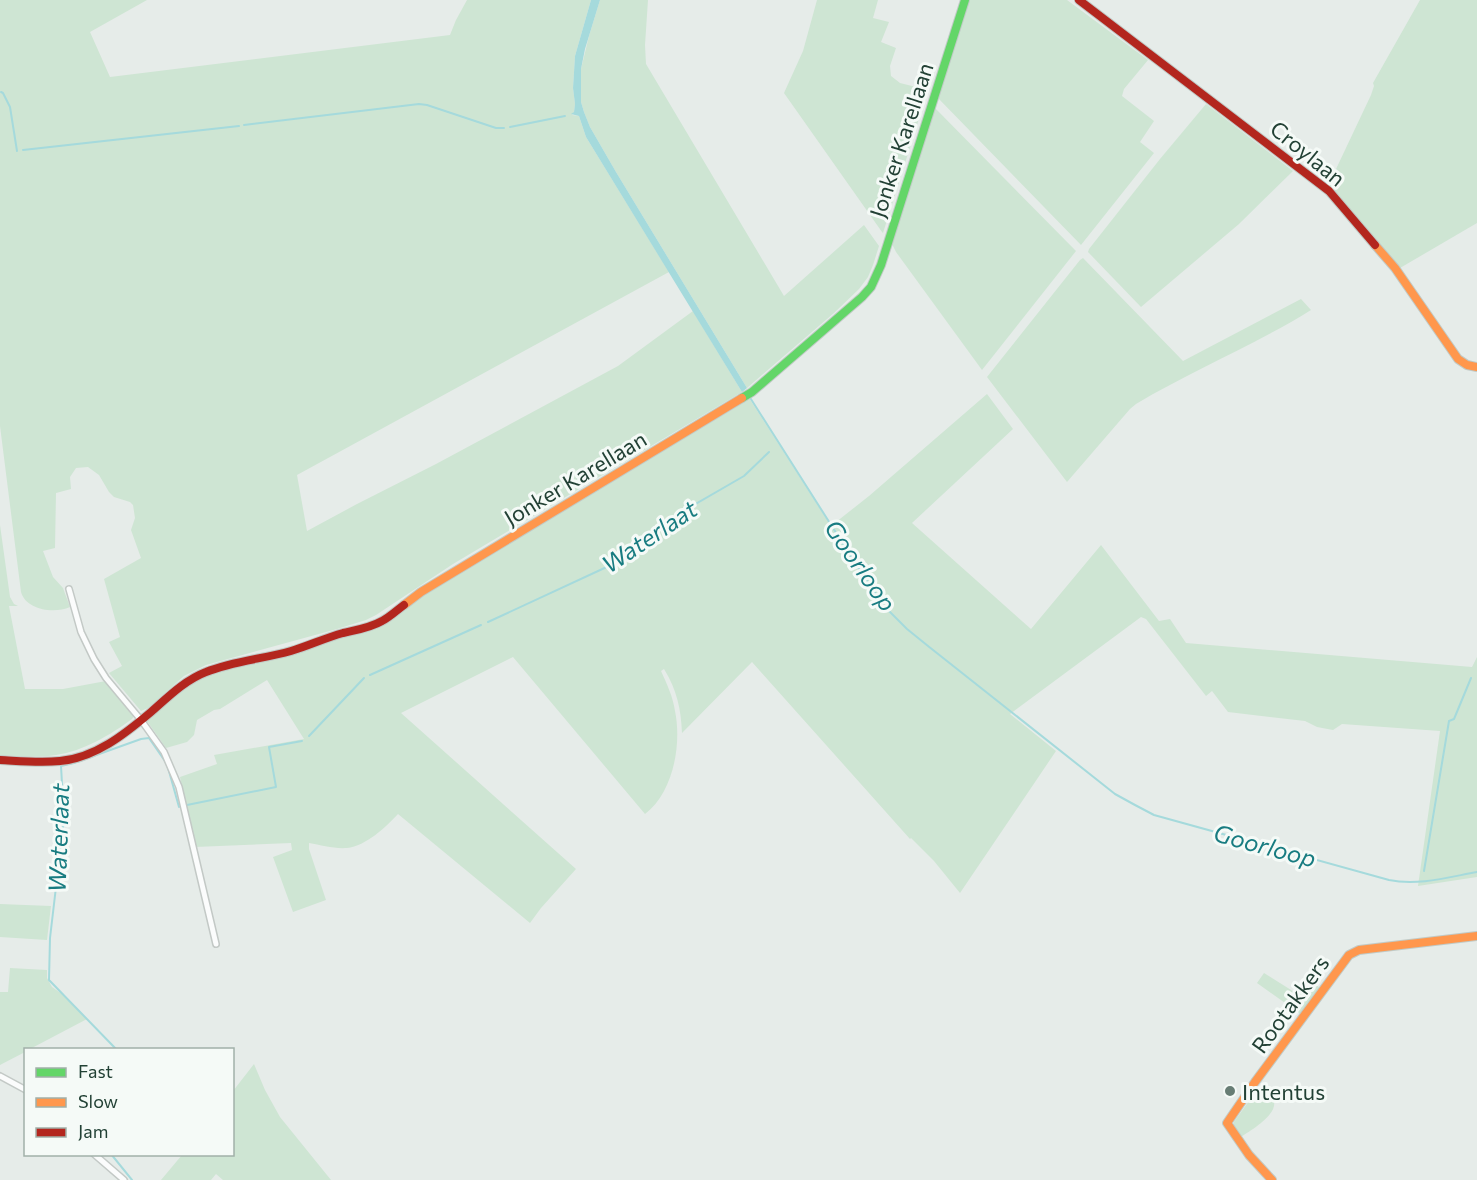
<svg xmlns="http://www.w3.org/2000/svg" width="1477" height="1180" font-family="Commissioner,sans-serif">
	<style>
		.green { fill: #cee5d3 }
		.water { fill: #a5dadc }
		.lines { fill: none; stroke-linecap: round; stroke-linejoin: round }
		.stream { stroke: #a5dadc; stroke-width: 2 }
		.street-casing { stroke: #c3c9c6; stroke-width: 8 }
		.fast-casing { stroke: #c1cac6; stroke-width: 10 }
		.slow-casing { stroke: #c1cac6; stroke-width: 10 }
		.jam-casing { stroke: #c1cac6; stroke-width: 10 }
		.street { stroke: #fbfcfc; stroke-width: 5 }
		.fast { stroke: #63d668; stroke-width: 8 }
		.slow { stroke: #ff974d; stroke-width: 8 }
		.jam { stroke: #b3261e; stroke-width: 8 }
		.poi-dot { fill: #677d74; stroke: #f5faf7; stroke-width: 2 }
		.labels { text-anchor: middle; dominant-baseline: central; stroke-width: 6; stroke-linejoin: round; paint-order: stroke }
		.street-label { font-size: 22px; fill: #224135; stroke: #f5faf7 }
		.poi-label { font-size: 22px; fill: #224135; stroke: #f5faf7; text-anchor: start }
		.water-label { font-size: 24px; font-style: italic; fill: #187c81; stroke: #f5faf7 }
	</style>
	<rect width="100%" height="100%" fill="#e6ece9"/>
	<g class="green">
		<path d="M0 0H147L90 32 110 77 450 35 456 20 467 0H591L575 56 573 88 575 104 574 112 572 115 579 116 586 137 669 272 297 475 307 531 357 504 436 464 618 366 693 311 742 392 453 564 376 615 366 620 337 629 206 665 184 676 148 708 141 711 109 673 122 666 109 642 120 637 104 579 141 558 131 530 135 518 133 505 130 502 114 497 109 492 99 475 88 467 76 468 70 477 71 489 56 493 55 548 43 551 53 577 63 588 70 607C54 614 26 610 21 592L0 426Z"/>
		<polygon points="600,0 648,0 645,45 646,64 784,296 864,225 879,246 873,265 868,277 859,289 834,313 747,388 616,172 590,127 584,112 581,102 581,69 589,36"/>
		<polygon points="817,0 878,0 873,18 889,22 881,42 896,48 890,66 891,76 900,83 928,90 883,233 882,232 784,93 803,51"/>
		<polygon points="968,0 1067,0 1148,60 1124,89 1122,96 1154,121 1140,142 1154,153 1081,245 937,97"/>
		<polygon points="1420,0 1477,0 1477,223 1400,268 1328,186 1371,95 1374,86 1373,83"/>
		<polygon points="1206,104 1293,171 1239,224 1141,307 1088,252 1089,249 1160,159"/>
		<polygon points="934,107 1076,251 982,370 896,252 891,242"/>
		<path d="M1083 258 1183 361 1301 299 1311 310C1255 345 1193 370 1136 404L1130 409 1067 482 987 377 1080 260Z"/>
		<path d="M987 394 1013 429 912 523 1031 629 1101 545 1159 621 1170 619 1186 643 1472 667 1477 657V877L1418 886 1440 731 1342 724 1333 730 1317 727 1305 721 1228 712 1212 691 1206 696 1146 619 1141 617 1010 714 1056 751 960 893 934 861 911 838 910 839 752 662 682 733C681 709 677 690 664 669L661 671C667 684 673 697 675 711 682 745 673 793 645 814L513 657 401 713 576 869 541 908 530 923 398 814C386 827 366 846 347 848 334 849 321 845 309 843V849L326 900 293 912 273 857 292 850 291 843 195 847 180 777 217 764 214 755 304 739 267 680 220 709 214 710 197 720 194 735 187 742 166 748 147 721 189 684 209 675 352 634 390 617 457 573 733 409 749 398 831 526 869 496Z"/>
		<path d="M0 525 10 597 14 604 18 606H9L25 689H63L106 681 134 713V716L132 719C110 735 84 751 56 755 38 758 18 756 0 755Z"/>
		<polygon points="0,904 51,906 47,940 0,937"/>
		<polygon points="10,968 47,970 47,978 52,987 62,994 87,1019 30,1049 26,1050 25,1052 0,1065 0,992 8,992"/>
		<polygon points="1264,973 1299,995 1310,981 1322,989 1302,1015 1257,983"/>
		<polygon points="254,1064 265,1090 280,1117 331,1180 223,1180 216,1174 211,1180 161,1180 182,1155 232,1154 233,1091"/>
		<path d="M1259 1087C1262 1090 1268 1092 1271 1096 1285 1111 1250 1131 1239 1138L1233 1127 1234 1122Z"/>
	</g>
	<polygon class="water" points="591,0 600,0 585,49 581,69 581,102 584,112 590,127 616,172 747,388 742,392 586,137 579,116 571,114 574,112 575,104 573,88 575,56"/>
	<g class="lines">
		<g class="stream">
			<polyline points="1,92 3,93 10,107 17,151"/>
			<polyline points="244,125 419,104 427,105 496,128 504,128"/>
			<polyline points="510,127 565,116"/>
			<polyline points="23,150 239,126"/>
			<path d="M749 396 861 572 884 606 907 629 928 646 1115 794 1135 805 1154 815 1389 880C1418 886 1449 877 1477 872"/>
			<polyline points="488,622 611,565 673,517 744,476 769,452"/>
			<polyline points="370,675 481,625"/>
			<polyline points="309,736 364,678"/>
			<polyline points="187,805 276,787 269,747 302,741"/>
			<polyline points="1424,871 1449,721 1454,719 1471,678"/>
			<polyline points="117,1050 49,980 50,938 64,819 61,766 74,763 141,739 149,738 167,764 179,807"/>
			<polyline points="111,1154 132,1180"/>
		</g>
		<g class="street-casing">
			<g id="street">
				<polyline points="69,589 81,632 94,659 106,678 141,720 164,752 179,787 216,944"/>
				<polyline points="0,1076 26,1090"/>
				<polyline points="94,1154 124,1180"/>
			</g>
		</g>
		<g class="fast-casing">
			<polyline id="fast" points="742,398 752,392 862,297 871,287 881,265 965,0"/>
		</g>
		<g class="slow-casing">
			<g id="slow">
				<polyline points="1375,245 1395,268 1458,359 1467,365 1477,367"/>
				<polyline points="404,605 421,592 742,398"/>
				<polyline points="1272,1180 1249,1155 1227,1123 1255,1082 1349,955 1359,950 1477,936"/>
			</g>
		</g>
		<g class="jam-casing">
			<g id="jam">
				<polyline points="1079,0 1329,191 1375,245"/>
				<path d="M0 760C20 761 40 763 60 761 95 758 125 734 151 712 168 697 185 680 206 672 233 661 263 659 291 651 308 646 325 638 343 633 356 630 370 628 382 621 390 617 397 610 404 605"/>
			</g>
		</g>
		<use href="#street" class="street"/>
		<use href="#fast" class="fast"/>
		<use href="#slow" class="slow"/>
		<use href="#jam" class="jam"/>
	</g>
	<circle class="poi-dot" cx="1230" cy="1091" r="6"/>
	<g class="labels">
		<g class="street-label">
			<text transform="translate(901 140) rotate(-72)">Jonker Karellaan</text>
			<text transform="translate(1308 153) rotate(39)">Croylaan</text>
			<text transform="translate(575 478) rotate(-31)">Jonker Karellaan</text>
			<text transform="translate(1290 1004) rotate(-54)">Rootakkers</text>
		</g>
		<g class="poi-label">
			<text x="1242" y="1091">Intentus</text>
		</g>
		<g class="water-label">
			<text transform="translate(649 536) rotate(-34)">Waterlaat</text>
			<text transform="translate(861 565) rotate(55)">Goorloop</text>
			<text transform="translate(58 838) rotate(-88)">Waterlaat</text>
			<text transform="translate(1265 845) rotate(15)">Goorloop</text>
		</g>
	</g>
	<rect x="24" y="1048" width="210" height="108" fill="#f5faf7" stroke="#a1b0a9" stroke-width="1.5"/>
	<rect x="36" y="1068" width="30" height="9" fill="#63d668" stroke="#a1b0a9" stroke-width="1.5"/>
	<text x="78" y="1078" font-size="18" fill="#224135">Fast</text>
	<rect x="36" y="1098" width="30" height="9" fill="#ff974d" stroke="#a1b0a9" stroke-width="1.5"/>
	<text x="78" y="1108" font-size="18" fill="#224135">Slow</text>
	<rect x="36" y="1128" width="30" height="9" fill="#b3261e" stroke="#a1b0a9" stroke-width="1.5"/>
	<text x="78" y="1138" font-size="18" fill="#224135">Jam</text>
</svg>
